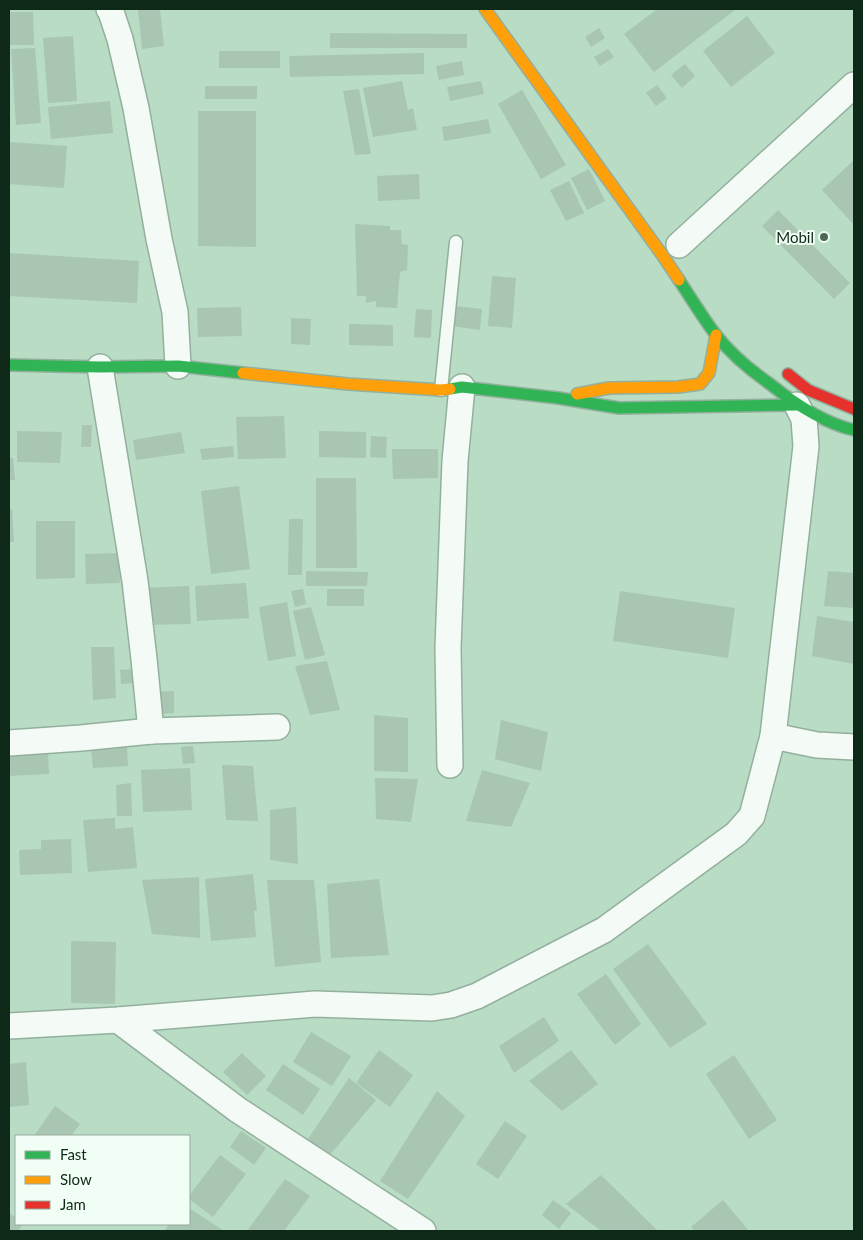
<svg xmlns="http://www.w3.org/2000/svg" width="863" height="1240" font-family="Lato,sans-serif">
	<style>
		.building { fill: #a9c6b3 }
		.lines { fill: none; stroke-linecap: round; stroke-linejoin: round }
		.lane-casing { stroke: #93b09d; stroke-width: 15 }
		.street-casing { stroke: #93b09d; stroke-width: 28 }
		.fast-casing { stroke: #93b09d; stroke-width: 14 }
		.slow-casing { stroke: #93b09d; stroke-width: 14 }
		.jam-casing { stroke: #93b09d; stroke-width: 14 }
		.lane { stroke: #f4faf6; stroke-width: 12 }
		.street { stroke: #f4faf6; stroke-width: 25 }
		.fast { stroke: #30b455; stroke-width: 11 }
		.slow { stroke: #ff9f0a; stroke-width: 11 }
		.jam { stroke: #e5322d; stroke-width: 11 }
		.poi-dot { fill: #4a6855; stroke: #f1fef5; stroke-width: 2 }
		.labels { text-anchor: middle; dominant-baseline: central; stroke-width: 4; stroke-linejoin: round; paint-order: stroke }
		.poi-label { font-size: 15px; fill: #0f2919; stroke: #f1fef5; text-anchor: end }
	</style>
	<rect width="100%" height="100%" fill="#b8dcc4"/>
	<g class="building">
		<polygon points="138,9 160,9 164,46 142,49"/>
		<polygon points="657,9 736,9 654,72 624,34"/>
		<polygon points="9,12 33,12 34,45 9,45"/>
		<polygon points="747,16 775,53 731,87 703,51"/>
		<polygon points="599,28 605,38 591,47 585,37"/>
		<polygon points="330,33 467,34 467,48 330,48"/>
		<polygon points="73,36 77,101 48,103 43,38"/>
		<polygon points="35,48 41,123 16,125 11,49"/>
		<polygon points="608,49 614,57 600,66 594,57"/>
		<rect x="219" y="51" width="61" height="17"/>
		<polygon points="424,53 424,74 290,77 289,56"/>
		<polygon points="462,61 464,75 439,80 436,66"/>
		<polygon points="685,64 695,76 682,88 671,75"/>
		<polygon points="402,81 408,110 413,108 417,130 373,137 363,88"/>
		<polygon points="481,81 484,94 450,101 447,87"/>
		<polygon points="657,85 667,98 656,106 646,93"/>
		<rect x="205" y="86" width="52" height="13"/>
		<polygon points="359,89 371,154 355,155 343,91"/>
		<polygon points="522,90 566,165 541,179 498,104"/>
		<polygon points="110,101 113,133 51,139 48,107"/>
		<polygon points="198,111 256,111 256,247 198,246"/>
		<polygon points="488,119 491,133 444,141 442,127"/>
		<polygon points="9,142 67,146 64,188 9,184"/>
		<polygon points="854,160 854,225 822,190"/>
		<polygon points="589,169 605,201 587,210 571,178"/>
		<polygon points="419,174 420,199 378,201 377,176"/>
		<polygon points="569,181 584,213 566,221 550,190"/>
		<polygon points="778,210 850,283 834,299 762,226"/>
		<polygon points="355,224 390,226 390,230 401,230 402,244 408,245 407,270 400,272 397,308 376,307 376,301 366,303 366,296 357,296"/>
		<polygon points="10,253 139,261 137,303 9,296"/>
		<polygon points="492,276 516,278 512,328 488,326"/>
		<polygon points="454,306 482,309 480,330 451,326"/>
		<polygon points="241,307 242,336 198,337 197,308"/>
		<polygon points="416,309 432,310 431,338 414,337"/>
		<polygon points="291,318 311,319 310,345 291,344"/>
		<polygon points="349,324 393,325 393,346 349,345"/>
		<polygon points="284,416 286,458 238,459 236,417"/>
		<polygon points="82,425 92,425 91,447 81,447"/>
		<polygon points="17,431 62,432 60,463 17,462"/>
		<polygon points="319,431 366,432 366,458 319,457"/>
		<polygon points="181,432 185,453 136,460 133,440"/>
		<polygon points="371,436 387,437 386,458 370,457"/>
		<polygon points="233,446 234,457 202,460 200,449"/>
		<polygon points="392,449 438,449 438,478 393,479"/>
		<polygon points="9,458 13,458 15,480 9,480"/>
		<polygon points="316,478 356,478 357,568 316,568"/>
		<polygon points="239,486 250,569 211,574 201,491"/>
		<polygon points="12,509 14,542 9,542 9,510"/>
		<polygon points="289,519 303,519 302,575 288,575"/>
		<polygon points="36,521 75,521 75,578 36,579"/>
		<polygon points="119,553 120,583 86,584 85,554"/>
		<polygon points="306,571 368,572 367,586 306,586"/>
		<polygon points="828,571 854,573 854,608 824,606"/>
		<polygon points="246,583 249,618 197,621 195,586"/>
		<polygon points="189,586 191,624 142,625 140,588"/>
		<polygon points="303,589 306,604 295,607 291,591"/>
		<rect x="327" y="589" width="37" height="17"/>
		<polygon points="620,591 735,608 728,658 613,641"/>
		<polygon points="287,602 296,656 268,661 259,607"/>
		<polygon points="311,607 325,655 305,660 293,611"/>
		<polygon points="817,616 854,622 854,664 812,656"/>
		<polygon points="91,647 114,647 116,698 93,700"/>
		<polygon points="327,661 340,710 310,715 295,666"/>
		<polygon points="134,669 136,683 121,684 120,670"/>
		<polygon points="174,691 174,713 152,714 151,692"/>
		<polygon points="374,715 408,718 408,772 374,771"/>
		<polygon points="501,720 548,732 541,771 495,759"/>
		<polygon points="127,746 128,766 93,768 91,749"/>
		<polygon points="193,746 195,763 183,764 181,747"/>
		<polygon points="48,749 49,774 9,776 9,751"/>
		<polygon points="222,765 253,766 258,821 226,820"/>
		<polygon points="190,768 192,810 143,812 141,770"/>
		<polygon points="482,770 530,783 511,827 466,821"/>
		<polygon points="375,778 418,779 411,822 376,819"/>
		<polygon points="131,783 132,816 117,816 116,785"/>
		<polygon points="296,807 298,864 270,860 270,810"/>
		<polygon points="115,818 115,829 133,827 137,868 88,872 83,820"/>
		<polygon points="71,839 72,873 20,875 19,850 41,849 41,840"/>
		<polygon points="253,874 257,911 254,911 256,937 211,941 205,879"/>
		<polygon points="199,877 200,938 152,934 142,880"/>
		<polygon points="379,879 389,955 331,958 327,884"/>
		<polygon points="267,880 314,880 321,962 275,967"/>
		<polygon points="71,941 116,942 115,1004 71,1003"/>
		<polygon points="648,944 707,1024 670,1048 613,969"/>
		<polygon points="606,974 641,1024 615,1045 577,994"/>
		<polygon points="544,1017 559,1041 514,1073 499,1046"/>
		<polygon points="311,1032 351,1056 332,1086 293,1062"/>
		<polygon points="379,1050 413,1075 390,1107 356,1083"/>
		<polygon points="571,1050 598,1084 562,1111 529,1081"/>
		<polygon points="242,1053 266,1076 247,1095 223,1072"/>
		<polygon points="734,1055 777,1120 749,1139 706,1074"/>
		<polygon points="26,1062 29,1105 9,1107 9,1064"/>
		<polygon points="283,1064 320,1089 303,1115 266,1090"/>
		<polygon points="349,1078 376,1100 329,1156 308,1139"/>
		<polygon points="437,1091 465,1116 408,1199 380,1181"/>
		<polygon points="55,1106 80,1124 71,1136 34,1136"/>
		<polygon points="505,1121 527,1136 498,1179 476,1164"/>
		<polygon points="241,1131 266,1148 254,1165 230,1147"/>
		<polygon points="220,1155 246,1174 213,1217 189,1199 189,1196"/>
		<polygon points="601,1175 658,1231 601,1231 566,1204"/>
		<polygon points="285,1179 310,1196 284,1231 247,1231"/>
		<polygon points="553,1200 571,1213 559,1229 542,1215"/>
		<polygon points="723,1200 749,1231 695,1231 691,1227"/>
		<polygon points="189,1208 224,1231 164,1231 169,1224 189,1224"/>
		<polygon points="9,1213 16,1218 16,1224 23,1224 18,1231 9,1231"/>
	</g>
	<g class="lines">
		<g class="lane-casing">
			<polyline id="lane" points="441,390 456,242"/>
		</g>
		<g class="street-casing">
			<g id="street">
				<polyline points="109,9 111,12 120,39 136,108 159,239 175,312 178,366"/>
				<polyline points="679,245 854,85"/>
				<polyline points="100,367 135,581 144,659 151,731"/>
				<polyline points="773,736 817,745 854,747"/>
				<polyline points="9,743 81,738 151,731 277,727"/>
				<polyline points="450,765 448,648 455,461 462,387"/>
				<polyline points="118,1020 238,1110 423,1231"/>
				<polyline points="9,1026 118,1020 315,1004 432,1008 451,1005 477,996 604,930 736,834 752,816 773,736 806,446 804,419 797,405"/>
			</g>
		</g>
		<g class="fast-casing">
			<g id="fast">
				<path d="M679 280C691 298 703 318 716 335 731 354 750 370 770 384 795 404 823 423 854 430"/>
				<polyline points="9,365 100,367 178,366 243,373"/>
				<polyline points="450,389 462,387 558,398 619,408 797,405"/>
			</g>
		</g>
		<g class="slow-casing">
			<g id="slow">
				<polyline points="485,9 663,256 679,280"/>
				<polyline points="243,373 348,384 441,390 450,389"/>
				<polyline points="577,394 609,388 678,387 700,384 709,373 716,335"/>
			</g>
		</g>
		<g class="jam-casing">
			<polyline id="jam" points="788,374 808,390 854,409"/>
		</g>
		<use href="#lane" class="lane"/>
		<use href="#street" class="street"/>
		<use href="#fast" class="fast"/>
		<use href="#slow" class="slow"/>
		<use href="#jam" class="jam"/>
	</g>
	<circle class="poi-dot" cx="824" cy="237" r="5"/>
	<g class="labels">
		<g class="poi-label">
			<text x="814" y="237">Mobil</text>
		</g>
	</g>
	<rect width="863" height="1240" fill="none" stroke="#0f2919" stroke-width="20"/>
	<rect x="15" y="1135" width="175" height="90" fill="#f1fef5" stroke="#97a99d"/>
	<rect x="25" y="1151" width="25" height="8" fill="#30b455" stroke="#97a99d"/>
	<text x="60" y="1160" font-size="15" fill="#0f2919">Fast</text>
	<rect x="25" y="1176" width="25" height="8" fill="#ff9f0a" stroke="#97a99d"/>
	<text x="60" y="1185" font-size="15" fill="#0f2919">Slow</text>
	<rect x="25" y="1201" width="25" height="8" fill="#e5322d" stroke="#97a99d"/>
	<text x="60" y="1210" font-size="15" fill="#0f2919">Jam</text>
</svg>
